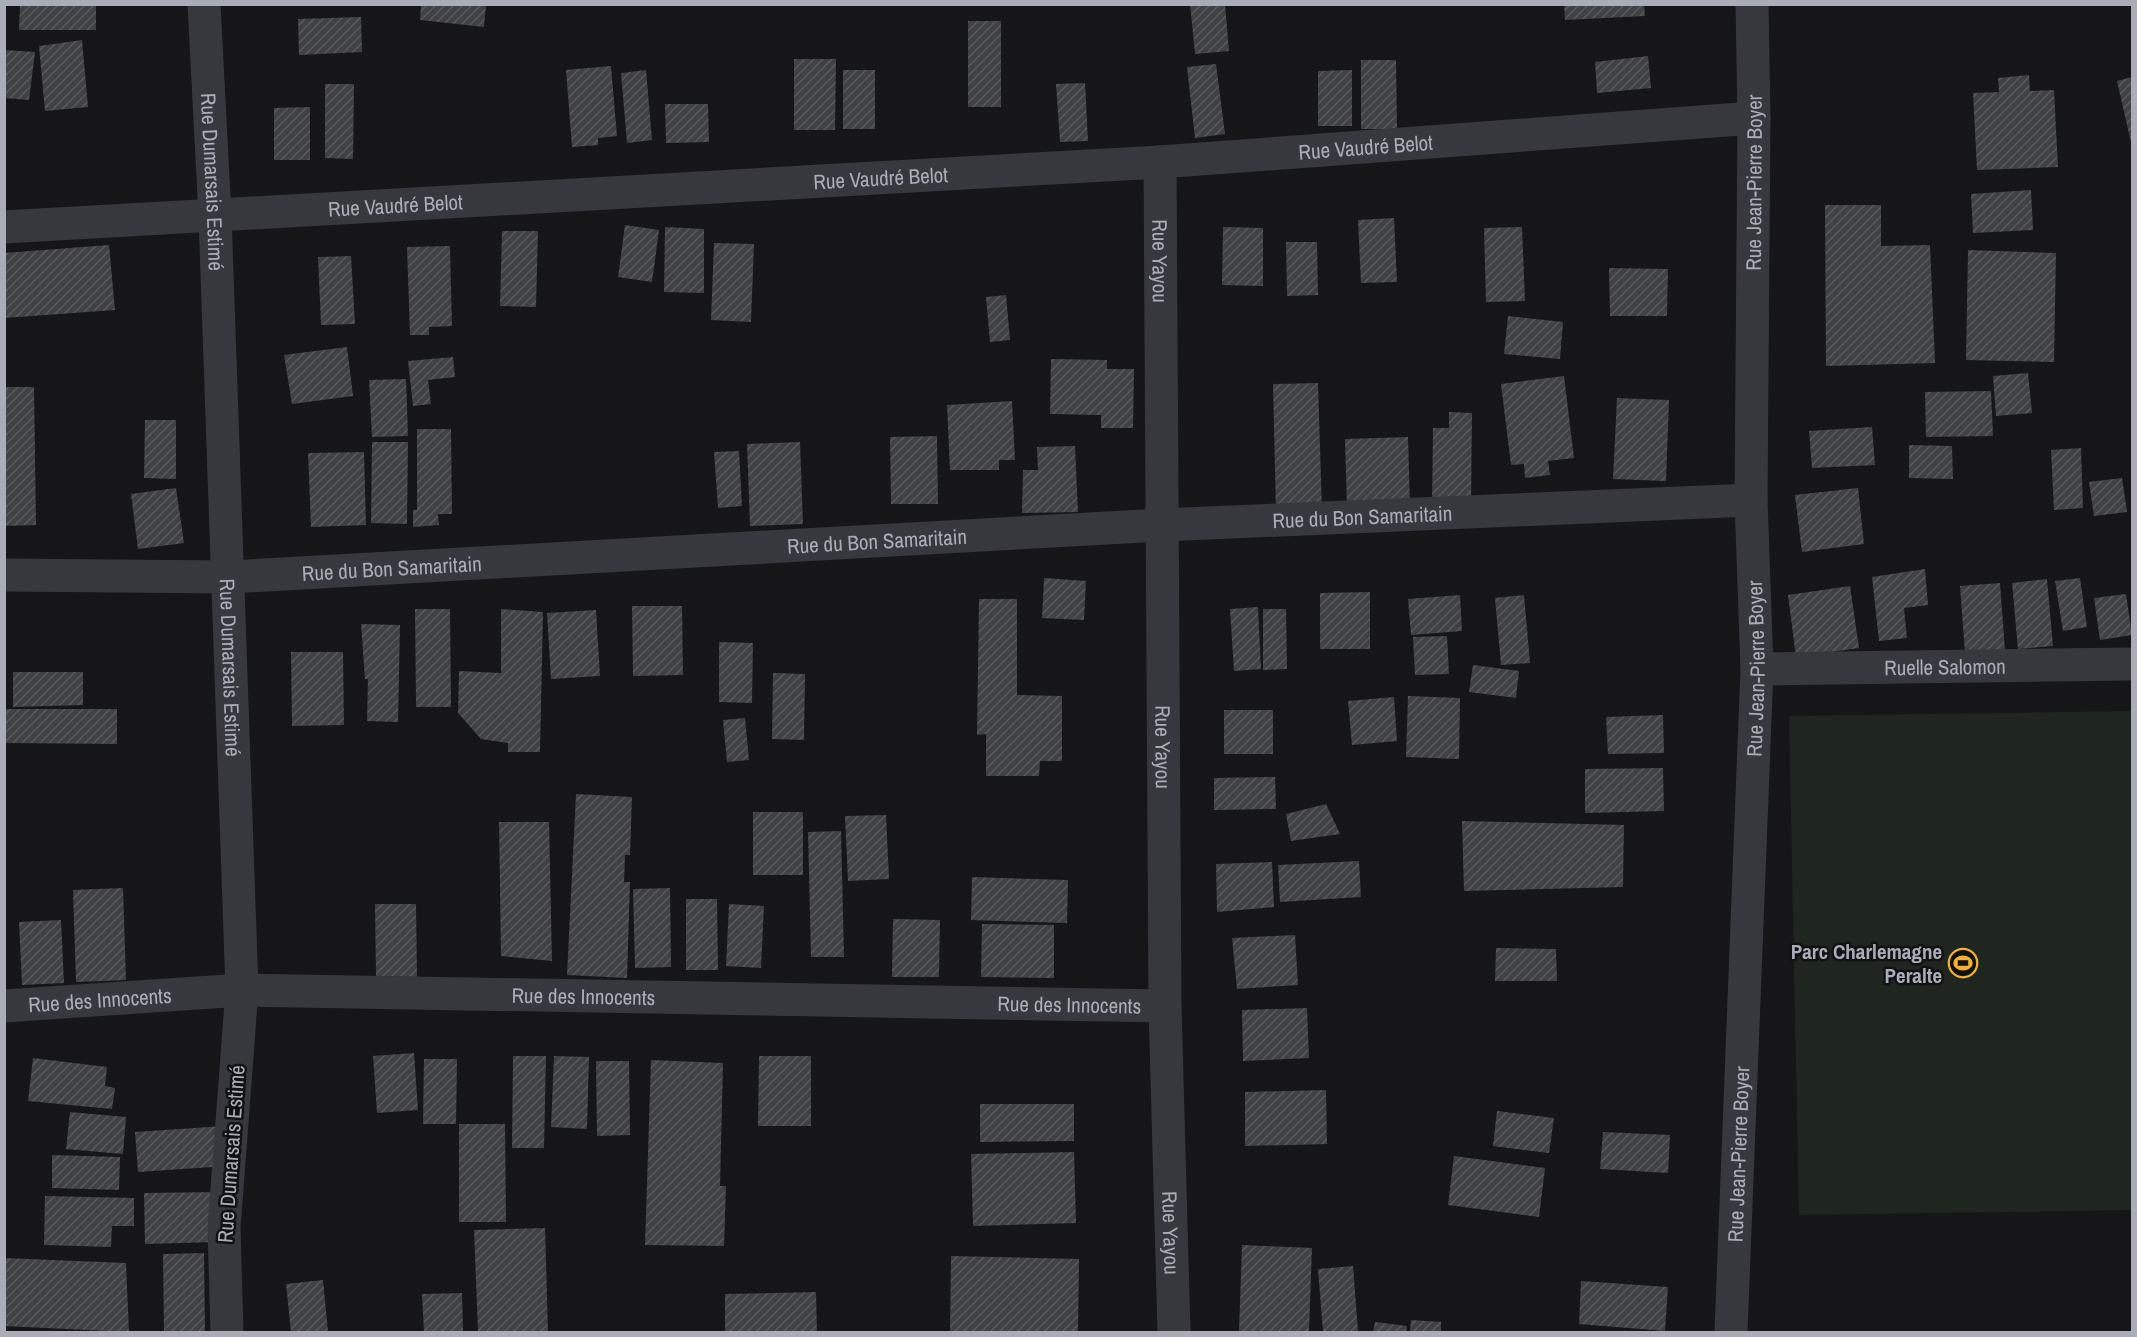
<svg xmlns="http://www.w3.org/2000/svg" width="2137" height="1337" font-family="'Archivo Narrow',sans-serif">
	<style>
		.pitch { fill: #1e261f }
		.building { fill: url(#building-hatch) }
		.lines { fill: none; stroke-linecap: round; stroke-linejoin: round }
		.minor { stroke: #37383d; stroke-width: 33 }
		.labels { text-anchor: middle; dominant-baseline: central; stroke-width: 5; stroke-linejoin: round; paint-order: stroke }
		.street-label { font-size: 21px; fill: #a8adb8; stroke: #111113 }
		.poi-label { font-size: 21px; font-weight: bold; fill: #a8adb8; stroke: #111113; text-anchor: end }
	</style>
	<defs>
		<pattern id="building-hatch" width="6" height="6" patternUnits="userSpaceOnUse" patternTransform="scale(1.5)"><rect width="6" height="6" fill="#404145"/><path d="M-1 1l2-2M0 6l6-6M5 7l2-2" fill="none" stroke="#595a5e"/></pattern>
	</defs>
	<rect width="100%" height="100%" fill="#161618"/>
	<polygon class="pitch" points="2132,711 2132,1210 1799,1215 1789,716"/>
	<g class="building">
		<polygon points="421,4 486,4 484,27 420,20"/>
		<polygon points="1190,4 1225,4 1229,51 1195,54"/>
		<polygon points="1564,4 1644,4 1645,16 1565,20"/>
		<polygon points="20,5 96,5 96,30 19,30"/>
		<polygon points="361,17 362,52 299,55 298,19"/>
		<rect x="968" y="21" width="33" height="86"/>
		<polygon points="82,40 88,107 45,111 39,46"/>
		<polygon points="4,50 35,52 29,100 4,98"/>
		<polygon points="1648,56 1651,88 1597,93 1595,62"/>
		<polygon points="794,59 836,59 835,130 794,130"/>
		<polygon points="1361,60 1396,60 1397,129 1361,129"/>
		<polygon points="1216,64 1225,134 1195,138 1187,67"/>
		<polygon points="611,66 617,136 598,138 598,145 572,147 566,70"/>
		<polygon points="646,70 652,140 627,143 621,73"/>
		<rect x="843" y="70" width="32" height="59"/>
		<polygon points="1352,70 1352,126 1318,126 1318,71"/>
		<polygon points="2029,75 2030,91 2054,90 2058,167 1977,170 1973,93 1999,92 1998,78"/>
		<polygon points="2132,77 2132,147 2117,81"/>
		<polygon points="1085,83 1088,141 1060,142 1056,84"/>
		<polygon points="325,84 354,84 353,159 325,158"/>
		<polygon points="665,104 708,104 709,142 666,143"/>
		<polygon points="310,107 310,160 274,160 274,108"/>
		<polygon points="2031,190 2033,230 1973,233 1971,194"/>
		<polygon points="1825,205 1881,205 1881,246 1930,245 1935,363 1826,366"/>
		<polygon points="1394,218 1397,282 1361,283 1358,220"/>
		<polygon points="625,225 659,230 652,282 618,277"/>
		<polygon points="665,227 704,229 704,293 664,292"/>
		<polygon points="1223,227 1263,228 1263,286 1222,285"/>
		<polygon points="1522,227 1525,301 1486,302 1484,228"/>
		<polygon points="502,231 538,231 536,307 500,306"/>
		<polygon points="1286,242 1317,242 1318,295 1287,296"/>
		<polygon points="714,243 754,244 751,322 711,320"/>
		<polygon points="109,245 115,310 4,318 4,253"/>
		<polygon points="450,246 452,326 429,327 429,335 410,335 407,247"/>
		<polygon points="1968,250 2056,253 2054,362 1966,360"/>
		<polygon points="351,256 355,324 321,325 318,257"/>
		<polygon points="1609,268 1668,269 1667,316 1610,316"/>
		<polygon points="1006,295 1010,340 990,342 986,297"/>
		<polygon points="1508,316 1563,322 1560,359 1504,354"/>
		<polygon points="347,347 353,396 292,404 284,355"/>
		<polygon points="453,357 455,377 428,380 431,404 413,406 408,361"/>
		<polygon points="1051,359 1107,360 1107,369 1134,369 1133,428 1101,428 1101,415 1050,414"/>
		<polygon points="2028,373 2032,413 1996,416 1993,376"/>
		<polygon points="1564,376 1574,458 1548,461 1550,475 1525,478 1524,464 1511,465 1501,384"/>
		<polygon points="406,379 408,436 372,437 369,380"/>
		<polygon points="1318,383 1322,512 1276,513 1273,384"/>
		<polygon points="4,387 34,387 36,525 4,526"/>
		<polygon points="1991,391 1993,436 1926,437 1925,392"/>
		<polygon points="1617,398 1669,400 1666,481 1613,479"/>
		<polygon points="1012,401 1015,460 999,460 999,470 950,470 947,405"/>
		<polygon points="1449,412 1472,413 1471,504 1432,504 1433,428 1449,428"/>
		<polygon points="145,420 176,420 176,479 144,478"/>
		<polygon points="1872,427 1875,465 1812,468 1809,431"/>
		<polygon points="417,429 451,429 452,514 438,514 439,525 413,527 413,510 417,510"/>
		<polygon points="937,436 938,504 891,504 890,437"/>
		<polygon points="1408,437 1410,505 1347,507 1345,439"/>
		<polygon points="372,442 408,442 407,524 371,523"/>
		<polygon points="800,442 803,524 750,526 747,444"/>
		<polygon points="1909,445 1952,446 1953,479 1909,478"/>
		<polygon points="1075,446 1078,512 1022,513 1023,470 1038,470 1037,447"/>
		<polygon points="2081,448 2083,508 2054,510 2051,450"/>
		<polygon points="739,451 742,506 718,508 714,452"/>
		<polygon points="364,452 366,525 311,527 308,453"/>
		<polygon points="2122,478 2127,512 2094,516 2089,482"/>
		<polygon points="176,488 184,543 138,549 131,494"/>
		<polygon points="1858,488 1864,544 1802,552 1795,495"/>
		<polygon points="1925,569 1928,605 1904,608 1907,638 1879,641 1872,577"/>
		<polygon points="1044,578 1086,581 1084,620 1042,618"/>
		<polygon points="2080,578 2087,627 2063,631 2055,581"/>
		<polygon points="2047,579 2053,646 2018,649 2012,583"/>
		<polygon points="2000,583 2005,650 1965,653 1960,586"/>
		<polygon points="1850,586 1859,648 1796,657 1788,595"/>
		<polygon points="1370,592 1370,649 1320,649 1320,593"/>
		<polygon points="2126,594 2132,635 2100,640 2094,598"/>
		<polygon points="1460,595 1462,631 1411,635 1408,599"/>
		<polygon points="1524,595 1530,663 1501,665 1495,598"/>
		<polygon points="979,599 1017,599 1017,695 1062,696 1062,761 1040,761 1039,776 986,776 986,734 977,735"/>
		<polygon points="632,606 682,606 683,675 633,676"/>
		<polygon points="1258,607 1261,669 1234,671 1230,609"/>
		<polygon points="415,609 450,609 451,707 416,707"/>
		<polygon points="501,609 543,612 540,752 508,752 508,743 481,739 458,713 459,671 501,673"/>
		<polygon points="1263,609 1286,609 1287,669 1263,670"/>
		<polygon points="596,610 600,676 551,679 547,613"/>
		<polygon points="361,624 400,625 398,722 367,721 368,679 365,679"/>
		<polygon points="1447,636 1449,674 1415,675 1413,637"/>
		<polygon points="719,642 753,643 752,703 719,702"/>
		<polygon points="291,652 343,652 344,725 292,726"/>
		<polygon points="1473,665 1519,671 1516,698 1469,692"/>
		<polygon points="13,672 83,672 83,705 13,707"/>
		<polygon points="773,673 805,674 804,740 772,739"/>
		<polygon points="1408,696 1460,698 1459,759 1406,757"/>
		<polygon points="1394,697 1397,741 1352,745 1348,701"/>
		<polygon points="4,709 117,709 117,744 4,743"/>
		<rect x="1224" y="710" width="49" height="44"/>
		<polygon points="1663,715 1664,753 1608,754 1606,717"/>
		<polygon points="745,718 749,760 727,762 723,720"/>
		<polygon points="1663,768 1664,811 1585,813 1585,769"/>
		<polygon points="1275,777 1276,809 1214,810 1214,778"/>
		<polygon points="576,794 632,797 630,855 625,855 624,882 630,882 627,978 567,975"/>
		<polygon points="1326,804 1340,834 1291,841 1286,814"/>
		<rect x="753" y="812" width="50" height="63"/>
		<polygon points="886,815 889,879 848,881 845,816"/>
		<polygon points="1462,821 1624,825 1623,887 1464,891"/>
		<polygon points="499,822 549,822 552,961 501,956"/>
		<polygon points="841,831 844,957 811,957 808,832"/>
		<polygon points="1359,861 1361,897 1280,902 1278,865"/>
		<polygon points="1272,862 1274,907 1217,912 1216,864"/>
		<polygon points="972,877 1068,880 1067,923 971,920"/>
		<polygon points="123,888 126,980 76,982 73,890"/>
		<polygon points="670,888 671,967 635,968 633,889"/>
		<polygon points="686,899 717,899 718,970 686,970"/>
		<polygon points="375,904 416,904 417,977 376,976"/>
		<polygon points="729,904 764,906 761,968 726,966"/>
		<polygon points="893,919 940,920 939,977 892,977"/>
		<polygon points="61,920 64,983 22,985 19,922"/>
		<polygon points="982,924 1054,925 1054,978 981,977"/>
		<polygon points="1295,935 1298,985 1237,989 1232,938"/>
		<polygon points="1496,948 1556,949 1557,981 1495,981"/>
		<polygon points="1307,1008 1309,1058 1243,1061 1242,1010"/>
		<polygon points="414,1053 418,1110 377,1113 373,1056"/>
		<polygon points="513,1056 546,1056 544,1148 512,1148"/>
		<polygon points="554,1056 589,1057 587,1129 551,1127"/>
		<polygon points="759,1056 811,1056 811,1126 758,1126"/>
		<polygon points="33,1058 107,1067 105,1086 115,1088 112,1109 28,1101"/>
		<polygon points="424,1059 457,1059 456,1124 423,1124"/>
		<polygon points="651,1060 723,1063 720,1186 726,1186 724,1246 645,1245"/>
		<polygon points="596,1061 629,1061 630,1135 597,1136"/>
		<polygon points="1326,1090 1327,1144 1245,1146 1245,1092"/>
		<polygon points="980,1104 1074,1104 1074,1141 980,1142"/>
		<polygon points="1497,1111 1554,1118 1549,1153 1493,1146"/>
		<polygon points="70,1112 126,1117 123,1154 66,1149"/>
		<polygon points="459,1124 505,1124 506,1222 459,1222"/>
		<polygon points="224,1126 227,1166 138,1172 135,1132"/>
		<polygon points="1603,1132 1670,1135 1668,1173 1600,1169"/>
		<polygon points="1074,1152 1076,1223 973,1226 971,1154"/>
		<polygon points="52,1155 120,1157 119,1190 52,1188"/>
		<polygon points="1454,1156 1545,1168 1539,1217 1448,1205"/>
		<polygon points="216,1192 217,1242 145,1244 144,1193"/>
		<polygon points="45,1196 134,1198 134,1226 112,1226 111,1247 44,1245"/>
		<polygon points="545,1228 548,1332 478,1332 474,1230"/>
		<polygon points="1242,1245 1312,1248 1309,1332 1239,1332"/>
		<polygon points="204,1253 205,1332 164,1332 163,1254"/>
		<polygon points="951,1256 1079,1259 1078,1332 950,1332"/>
		<polygon points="4,1258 126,1263 129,1332 4,1326"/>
		<polygon points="1353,1266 1358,1331 1323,1332 1318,1269"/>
		<polygon points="323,1280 328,1332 291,1332 286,1284"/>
		<polygon points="1581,1281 1668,1287 1665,1331 1579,1324"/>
		<polygon points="816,1292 817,1332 725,1332 725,1294"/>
		<polygon points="462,1293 463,1332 424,1332 422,1294"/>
		<polygon points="1411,1320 1441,1322 1441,1332 1410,1332"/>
		<polygon points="1375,1322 1407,1326 1406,1332 1373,1332"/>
	</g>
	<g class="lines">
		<g class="minor">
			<path id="s1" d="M204 4 215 216 242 990 224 1228 227 1332"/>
			<path id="s2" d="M1160 162 1165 1006 1174 1332"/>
			<path id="s3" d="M4 227 1160 162 1754 118"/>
			<path id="s4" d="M4 575 229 577 1161 525 1751 500"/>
			<path id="s5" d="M1757 669 2132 664"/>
			<path id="s6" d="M4 1006 242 990 1165 1006"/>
			<path id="s7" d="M1731 1332 1757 669 1751 500 1754 118 1752 4"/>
		</g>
	</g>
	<defs>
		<g id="stadium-ring" transform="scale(1.5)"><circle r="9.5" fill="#111113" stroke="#f2b134" stroke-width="1.5"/><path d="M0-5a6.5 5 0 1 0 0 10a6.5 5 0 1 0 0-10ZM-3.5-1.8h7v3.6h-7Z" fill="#f2b134"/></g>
	</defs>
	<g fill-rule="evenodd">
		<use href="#stadium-ring" x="1963" y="963"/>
	</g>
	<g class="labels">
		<g class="street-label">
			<text stroke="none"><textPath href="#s3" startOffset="1364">Rue Vaudré Belot</textPath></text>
			<text stroke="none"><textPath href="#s3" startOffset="878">Rue Vaudré Belot</textPath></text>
			<text stroke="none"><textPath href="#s1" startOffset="178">Rue Dumarsais Estimé</textPath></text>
			<text stroke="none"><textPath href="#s7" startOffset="1150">Rue Jean-Pierre Boyer</textPath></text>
			<text stroke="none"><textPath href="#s3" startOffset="392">Rue Vaudré Belot</textPath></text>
			<text stroke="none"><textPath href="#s2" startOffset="99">Rue Yayou</textPath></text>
			<text stroke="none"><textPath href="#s4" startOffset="1360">Rue du Bon Samaritain</textPath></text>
			<text stroke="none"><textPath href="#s4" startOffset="874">Rue du Bon Samaritain</textPath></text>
			<text stroke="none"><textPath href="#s4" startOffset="388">Rue du Bon Samaritain</textPath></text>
			<text stroke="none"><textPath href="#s5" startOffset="188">Ruelle Salomon</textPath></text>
			<text stroke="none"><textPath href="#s1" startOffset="664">Rue Dumarsais Estimé</textPath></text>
			<text stroke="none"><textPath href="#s7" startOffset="664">Rue Jean-Pierre Boyer</textPath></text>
			<text stroke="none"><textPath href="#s2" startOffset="585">Rue Yayou</textPath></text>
			<text stroke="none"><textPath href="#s6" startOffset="580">Rue des Innocents</textPath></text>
			<text stroke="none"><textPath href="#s6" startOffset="96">Rue des Innocents</textPath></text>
			<text stroke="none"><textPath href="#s6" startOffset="1066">Rue des Innocents</textPath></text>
			<text transform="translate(231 1154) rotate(-86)">Rue Dumarsais Estimé</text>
			<text stroke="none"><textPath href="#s7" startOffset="178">Rue Jean-Pierre Boyer</textPath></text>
			<text stroke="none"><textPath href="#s2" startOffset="1071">Rue Yayou</textPath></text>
		</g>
		<g class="poi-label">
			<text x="1942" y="951">Parc Charlemagne<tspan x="1942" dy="24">Peralte</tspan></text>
		</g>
	</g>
	<rect width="2137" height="1337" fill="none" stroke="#a8adb8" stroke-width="12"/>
</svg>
